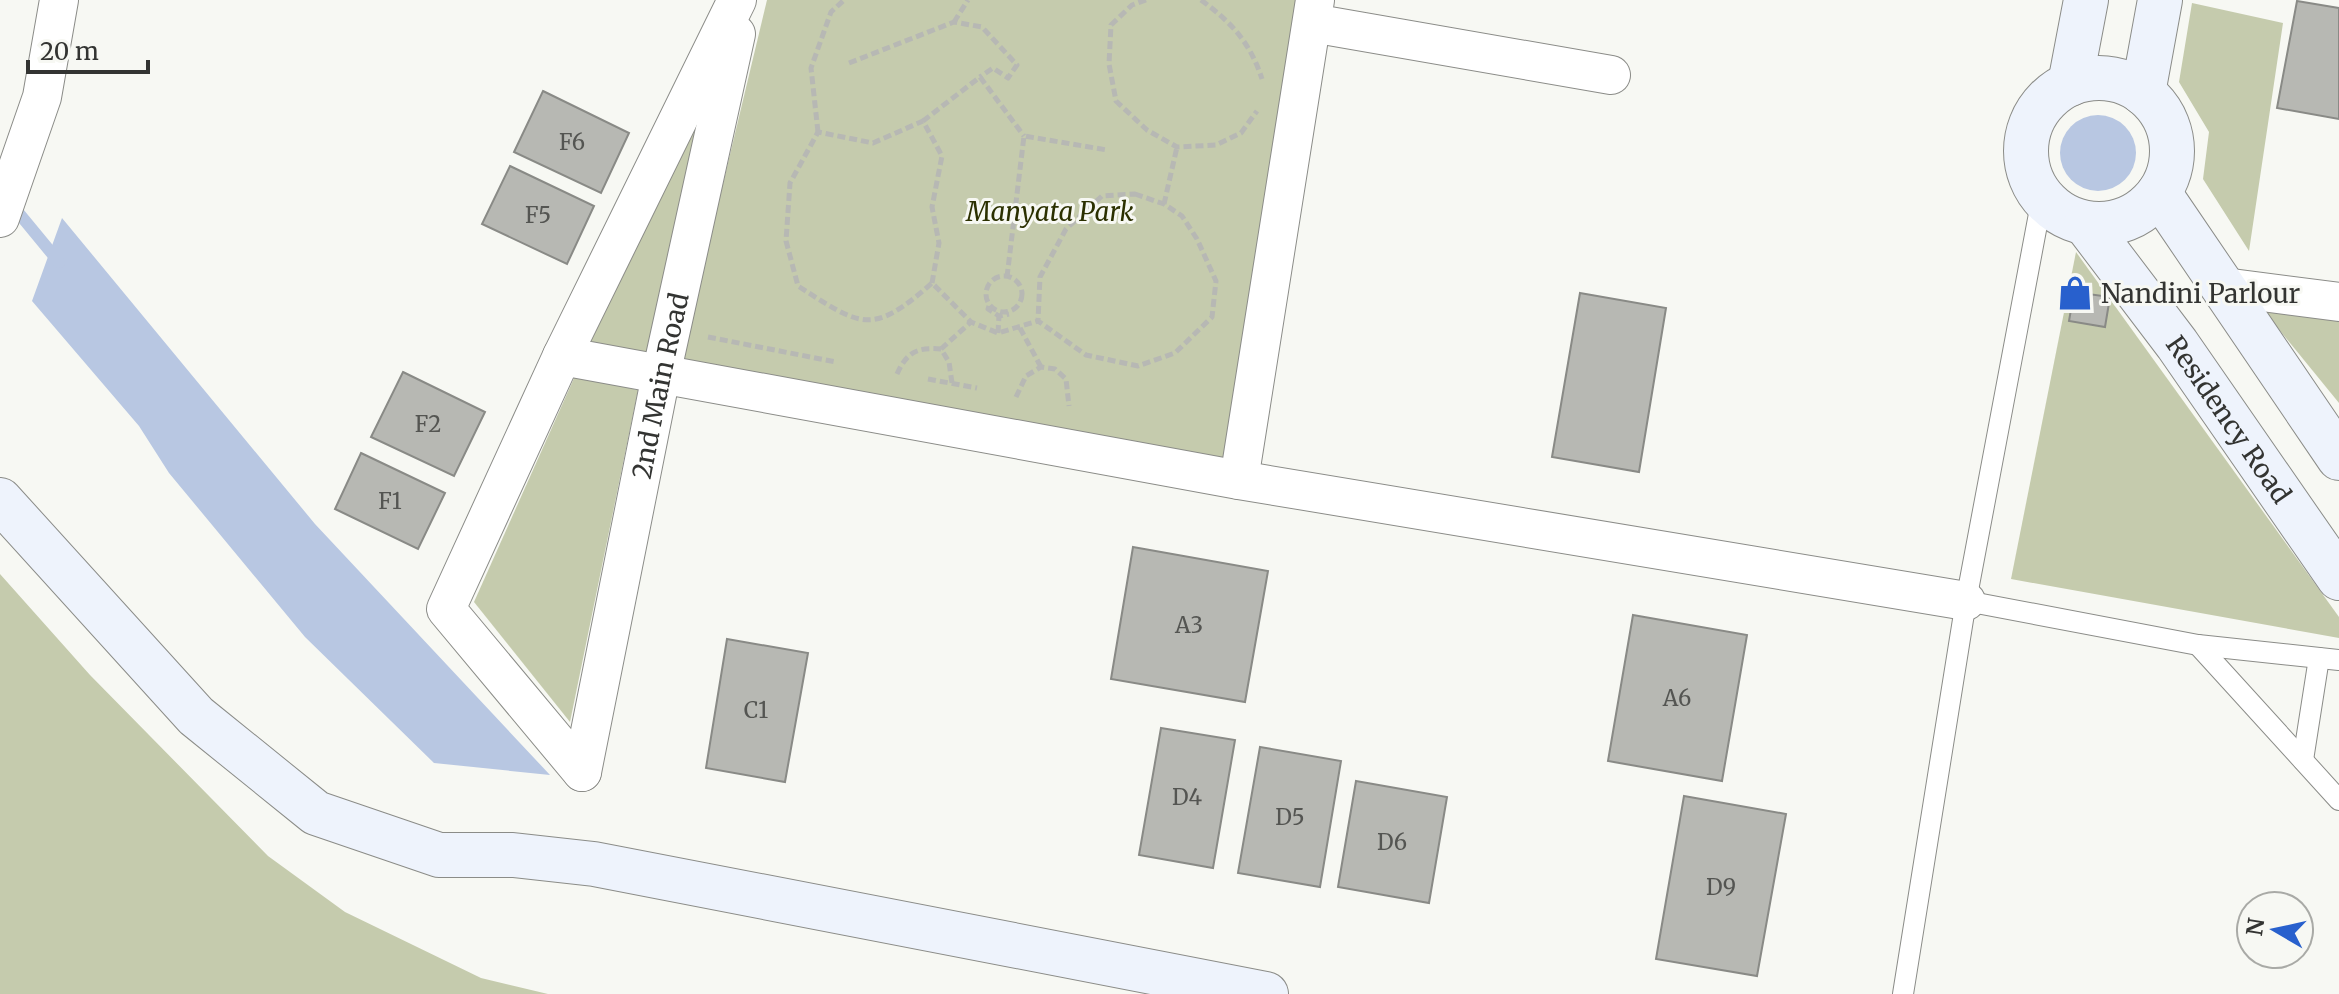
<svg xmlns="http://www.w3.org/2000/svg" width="2339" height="994" font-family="Merriweather,serif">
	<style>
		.green { fill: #c5cbad }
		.water { fill: #b8c7e2 }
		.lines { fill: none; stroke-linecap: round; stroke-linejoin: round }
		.stream { stroke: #b8c7e2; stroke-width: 12 }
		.building { fill: #b7b8b3; stroke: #898a86; stroke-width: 2 }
		.lane-casing { stroke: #8b8c88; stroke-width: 22 }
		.street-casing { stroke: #8b8c88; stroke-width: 40 }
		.secondary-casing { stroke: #8b8c88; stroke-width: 46 }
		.path { stroke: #b7b8b4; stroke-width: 5; stroke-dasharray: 8 4; stroke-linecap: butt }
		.lane { stroke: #fff; stroke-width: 20 }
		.street { stroke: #fff; stroke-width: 38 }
		.secondary { stroke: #eef3fc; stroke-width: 44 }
		.labels { text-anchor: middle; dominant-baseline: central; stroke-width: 6; stroke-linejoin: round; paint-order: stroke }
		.number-label { font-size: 22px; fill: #545552 }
		.park-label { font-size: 26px; font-style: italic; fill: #2b3000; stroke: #f7f8f3 }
		.poi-label { font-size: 26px; fill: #333432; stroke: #f7f8f3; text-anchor: start }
		.street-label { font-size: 26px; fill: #333432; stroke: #f7f8f3 }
	</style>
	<rect width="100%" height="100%" fill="#f7f8f3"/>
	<g class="green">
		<polygon points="767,0 1300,0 1229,459 681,359"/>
		<polygon points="2192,3 2283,23 2249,251 2203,179 2209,132 2179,82"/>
		<polygon points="730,33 654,358 579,345"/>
		<polygon points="2076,252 2339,617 2339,638 2011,579"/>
		<polygon points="2259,305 2339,318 2339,403"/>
		<polygon points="575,376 638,390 570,722 474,602"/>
		<polygon points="0,574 90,675 268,856 345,912 481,978 548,994 0,994"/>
	</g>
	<g class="water">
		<circle cx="2098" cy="153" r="38"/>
		<polygon points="62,218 315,524 550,775 434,763 305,637 169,473 139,426 32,301"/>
	</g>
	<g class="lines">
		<polyline class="stream" points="12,205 59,262"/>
	</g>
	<g class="building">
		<polygon points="2297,1 2339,8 2339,119 2277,108"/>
		<polygon points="543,91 629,133 601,193 514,152"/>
		<polygon points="510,166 594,206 567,264 482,224"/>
		<polygon points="2074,292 2110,297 2105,327 2069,321"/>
		<polygon points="1580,293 1666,308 1639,472 1552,457"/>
		<polygon points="403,372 485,412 454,476 371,437"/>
		<polygon points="361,453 445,493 418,549 335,509"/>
		<polygon points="1133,547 1268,571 1245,702 1111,679"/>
		<polygon points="1633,615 1747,635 1722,781 1608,761"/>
		<polygon points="727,639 808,653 785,782 706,768"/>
		<polygon points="1161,728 1235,740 1213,868 1139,855"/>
		<polygon points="1260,747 1341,761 1320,887 1238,873"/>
		<polygon points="1356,781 1447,797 1429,903 1338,887"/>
		<polygon points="1684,796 1786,814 1757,976 1656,959"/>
	</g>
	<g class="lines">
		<g class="lane-casing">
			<g id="lane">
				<polyline points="1966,601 2198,645 2339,660"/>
				<polyline points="2198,645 2339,800"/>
				<polyline points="2303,760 2319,658"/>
				<polyline points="1903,994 1966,601 2042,198"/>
			</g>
		</g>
		<g class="street-casing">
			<g id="street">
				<polyline points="737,0 562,356 1239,480 1966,601"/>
				<polyline points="1312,23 1611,75"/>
				<polyline points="0,218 42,97 59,0"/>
				<polyline points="2224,287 2339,302"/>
				<polyline points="562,356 446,609 582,772"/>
				<polyline points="1239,480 1315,0"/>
				<path id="s1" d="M582 772 661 375 736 34"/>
			</g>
		</g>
		<g class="secondary-casing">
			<g id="secondary">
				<circle cx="2099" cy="151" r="73"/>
				<polyline points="2070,84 2086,0"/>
				<polyline points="2143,93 2160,0"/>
				<polyline points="2159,193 2339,458"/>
				<path id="s2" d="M2086 224 2177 344 2339 578"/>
				<polyline points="0,500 196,716 316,813 439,855 513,855 594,864 1266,994"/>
			</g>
		</g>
		<g class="path">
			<polyline points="1146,0 1132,5 1111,25 1109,64 1116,101 1147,130 1177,147 1216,145 1241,133 1257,111"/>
			<path d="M1201 0C1231 22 1250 42 1262 79"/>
			<polyline points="954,22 968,0"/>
			<polyline points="849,63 954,22 982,27 1017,65 1008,78 993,68 980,77"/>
			<polyline points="923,121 980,77 1024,136"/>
			<polyline points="818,132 811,68 831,12 844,0"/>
			<polygon points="1135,194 1164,204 1182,216 1197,239 1216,281 1212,317 1175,353 1138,366 1086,355 1038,321 1040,277 1066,229 1102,196"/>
			<polyline points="1164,204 1177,147"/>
			<circle cx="1004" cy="294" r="18"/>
			<polyline points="1007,277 1024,136 1107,150"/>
			<path d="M932 283 939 243 932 207 942 156 923 121 873 143 818 132 790 183 786 241 798 286C862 327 872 336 932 283L971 322 998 333 1038 321"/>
			<polyline points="989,306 988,309 999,316 1009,314"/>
			<polyline points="1020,328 1041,367"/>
			<polyline points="998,333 999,316"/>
			<polyline points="708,337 836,362"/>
			<polyline points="941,349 971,322"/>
			<path d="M897 374C907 352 917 347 941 349L949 362 952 383"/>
			<polyline points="928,379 977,388"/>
			<polyline points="1016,397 1026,376 1041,367 1055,369 1066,379 1069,406"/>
		</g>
		<use href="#lane" class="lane"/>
		<use href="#street" class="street"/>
		<use href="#secondary" class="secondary"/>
	</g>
	<defs>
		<g id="shop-bare" transform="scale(2.76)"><path d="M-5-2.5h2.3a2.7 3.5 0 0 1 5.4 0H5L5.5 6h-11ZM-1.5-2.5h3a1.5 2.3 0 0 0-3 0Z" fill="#2860cd" stroke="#f7f8f3" stroke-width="2.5" paint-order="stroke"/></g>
	</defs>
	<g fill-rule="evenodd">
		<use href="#shop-bare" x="2075" y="293"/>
	</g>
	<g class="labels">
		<g class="number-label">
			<text x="572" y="142">F6</text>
			<text x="538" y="215">F5</text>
			<text x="428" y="424">F2</text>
			<text x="390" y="501">F1</text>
			<text x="1189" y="625">A3</text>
			<text x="1677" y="698">A6</text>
			<text x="756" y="710">C1</text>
			<text x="1187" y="797">D4</text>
			<text x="1290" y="817">D5</text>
			<text x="1392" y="842">D6</text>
			<text x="1721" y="887">D9</text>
		</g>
		<g class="park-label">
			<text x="1050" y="211">Manyata Park</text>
		</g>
		<g class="poi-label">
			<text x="2101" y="293">Nandini Parlour</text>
		</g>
		<g class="street-label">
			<text stroke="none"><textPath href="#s1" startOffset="394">2nd Main Road</textPath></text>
			<text stroke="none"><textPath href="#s2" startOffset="242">Residency Road</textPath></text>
		</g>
	</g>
	<g transform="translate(2275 930) rotate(279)"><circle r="38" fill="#f7f8f3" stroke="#a9aaa6" stroke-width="2"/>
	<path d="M0-6L14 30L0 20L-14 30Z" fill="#2860cd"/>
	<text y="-12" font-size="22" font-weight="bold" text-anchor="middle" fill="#333432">N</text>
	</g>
	<path d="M28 60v12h120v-12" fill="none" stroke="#333432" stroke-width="4"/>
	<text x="40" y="60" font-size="24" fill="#333432" stroke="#f7f8f3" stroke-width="6" paint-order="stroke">20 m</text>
</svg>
